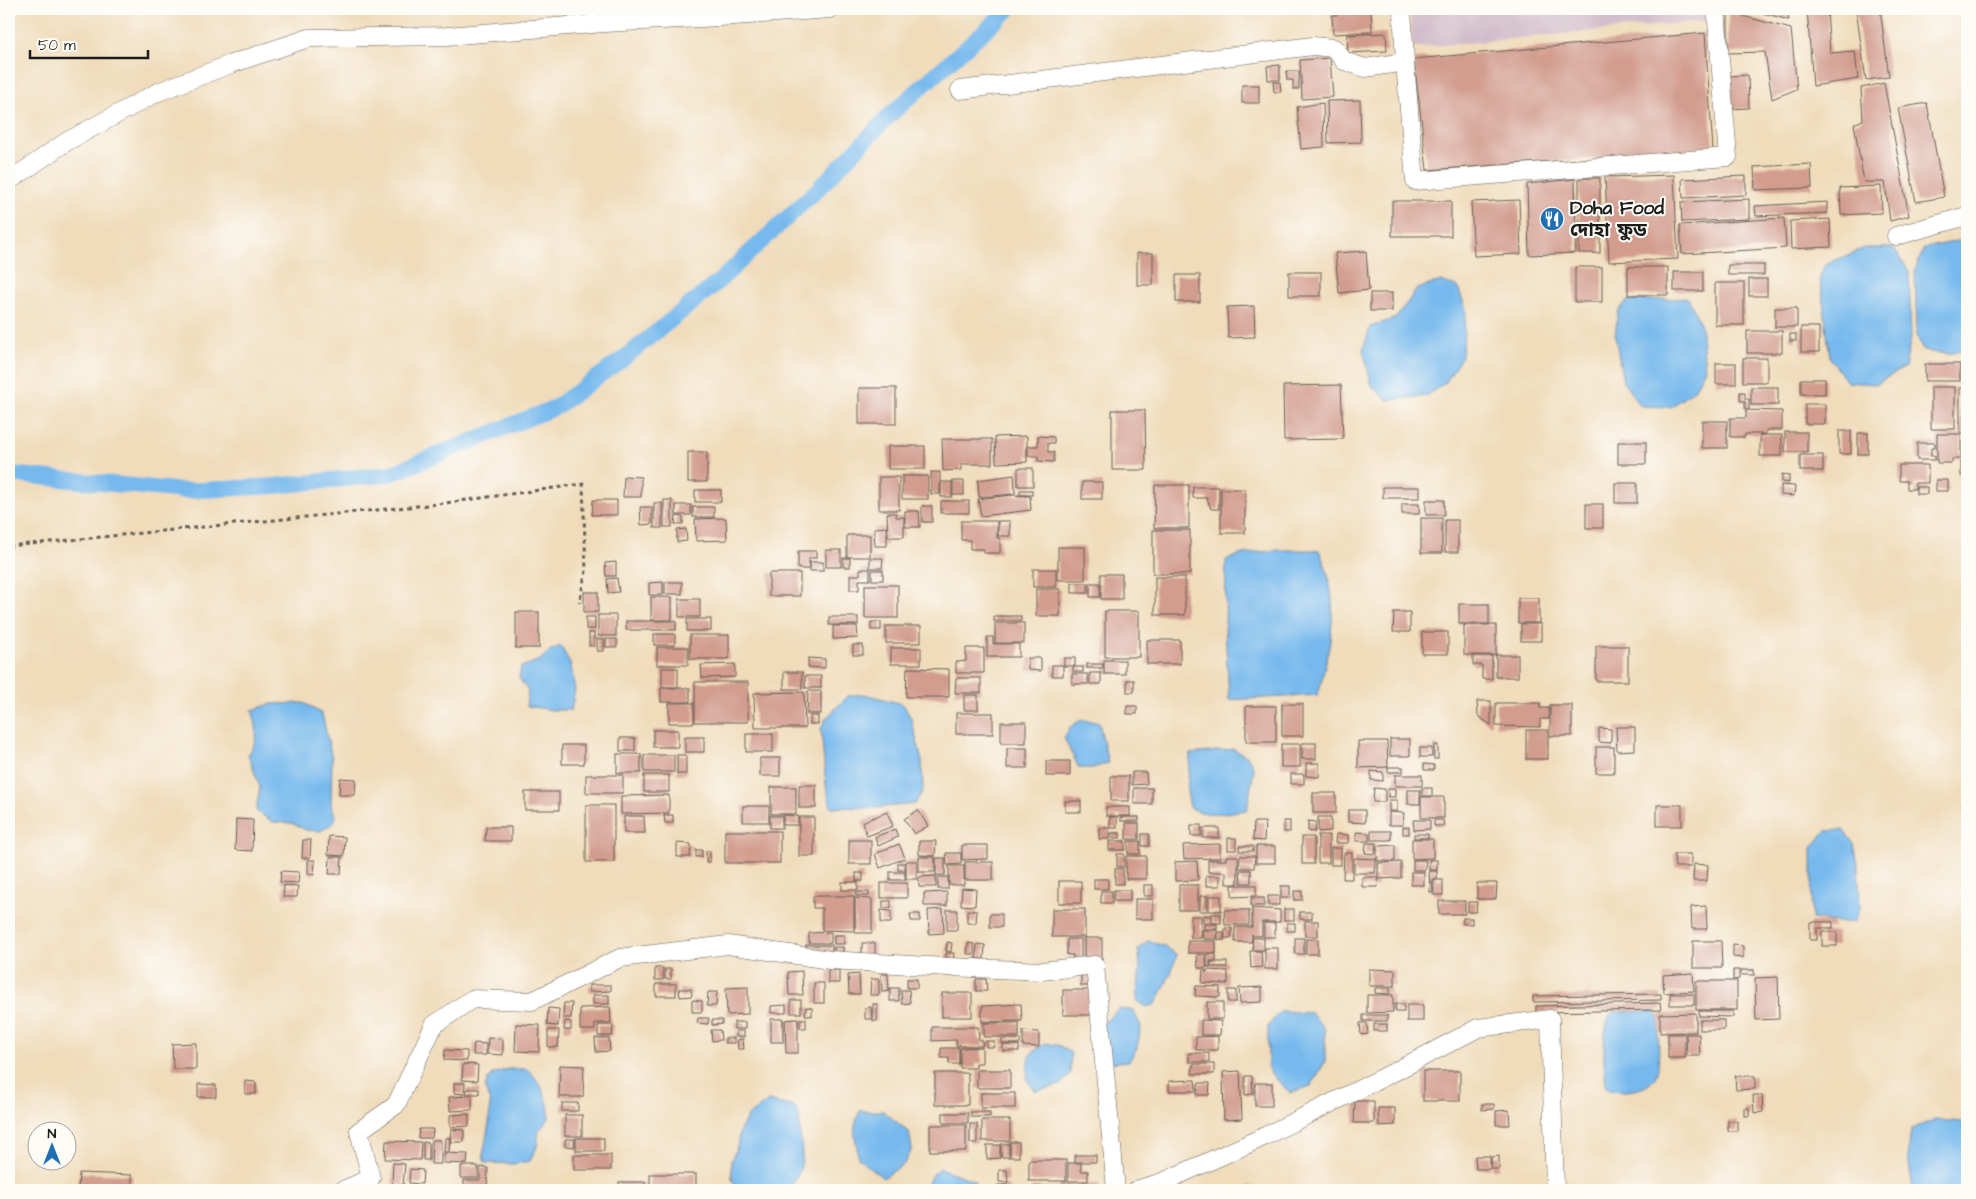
<svg xmlns="http://www.w3.org/2000/svg" width="1976" height="1199" font-family="'Architects Daughter','Noto Sans Bengali',sans-serif">
	<style>
		.industrial { fill: #d1bdca }
		.water { fill: #77b9ed; stroke: #4a6a84 }
		.lines { fill: none; stroke-linecap: round; stroke-linejoin: round }
		.canal { stroke: #77b9ed; stroke-width: 16 }
		.building { fill: #d29c8e }
		.minor-casing { stroke: #665f54; stroke-width: 19 }
		.path { stroke: #665f54; stroke-width: 3; stroke-dasharray: 4 4; stroke-linecap: butt }
		.minor { stroke: #fff; stroke-width: 18 }
		.labels { text-anchor: middle; dominant-baseline: central; stroke-width: 4; stroke-linejoin: round; paint-order: stroke }
		.poi-label { font-size: 19px; font-weight: bold; fill: #1c1c1c; stroke: #fdfcf7; text-anchor: start }
	</style>
	<rect width="100%" height="100%" fill="#fdfcf7"/>
	<filter id="ink" filterUnits="userSpaceOnUse"><feTurbulence type="fractalNoise" baseFrequency=".02" numOctaves="2"/><feDisplacementMap in="SourceGraphic" scale="10" xChannelSelector="R" yChannelSelector="G"/><feConvolveMatrix kernelMatrix="1 2 1 2 8 2 1 2 1" color-interpolation-filters="sRGB"/></filter>
	<filter id="wash" filterUnits="userSpaceOnUse"><feTurbulence type="fractalNoise" baseFrequency=".0096" numOctaves="4" result="noise"/><feDisplacementMap in="SourceGraphic" scale="20" xChannelSelector="R" yChannelSelector="G"/><feGaussianBlur stdDeviation="1.12" result="paint"/><feColorMatrix in="noise" values="0 0 0 0 0 0 0 0 0 0 0 0 0 0 0 0 0 1.4 0 .05"/><feComposite in="paint" operator="in"/></filter>
	<g filter="url(#wash)">
		<rect width="100%" height="100%" fill="#f0dcbb"/>
		<polygon class="industrial" points="1410,9 1704,9 1705,21 1413,48"/>
		<g class="water">
			<polygon points="1967,239 1967,350 1947,354 1923,351 1917,336 1915,270 1924,248"/>
			<polygon points="1865,248 1894,248 1909,271 1911,337 1905,367 1876,384 1847,382 1830,358 1820,277 1825,264"/>
			<polygon points="1441,281 1458,287 1466,310 1462,356 1446,382 1427,396 1388,400 1372,386 1363,350 1370,327 1396,318 1417,289"/>
			<polygon points="1688,298 1701,325 1705,369 1694,390 1671,407 1641,406 1623,382 1615,335 1618,312 1627,301"/>
			<path d="M1276 550H1319C1342 600 1331 644 1318 695L1229 700 1225 627 1226 560 1243 554Z"/>
			<polygon points="561,646 571,666 575,690 571,710 553,710 526,706 528,691 519,678 521,667 540,660 551,650"/>
			<polygon points="864,694 903,704 911,718 922,761 923,790 915,804 874,808 831,807 826,786 821,729 826,718 848,696"/>
			<path d="M304 703 322 714 332 758 331 806 336 816 334 823 320 831 306 830 291 823 273 822 256 811 260 787 248 755C259 739 258 729 252 710L271 704Z"/>
			<polygon points="1081,720 1099,722 1108,763 1093,768 1079,768 1064,738 1070,727"/>
			<path d="M1234 749 1248 757 1254 769 1247 810C1229 812 1205 818 1190 807L1187 792 1190 754Z"/>
			<path d="M1843 830 1854 844 1858 863 1860 909 1854 922H1837L1812 919C1810 895 1813 872 1812 848L1825 831Z"/>
			<polygon points="1148,941 1165,946 1177,955 1171,973 1156,1004 1147,1007 1137,1001 1140,965 1138,949"/>
			<polygon points="1118,1009 1133,1010 1141,1026 1137,1048 1129,1061 1109,1063 1102,1025"/>
			<polygon points="1281,1011 1311,1013 1325,1029 1325,1062 1311,1086 1290,1093 1272,1075 1268,1068 1268,1026"/>
			<path d="M1614 1012 1653 1011 1659 1017C1658 1029 1660 1063 1657 1073 1651 1092 1624 1093 1608 1089L1606 1086C1604 1063 1601 1037 1610 1014Z"/>
			<path d="M1046 1043 1060 1046 1071 1053 1070 1074 1060 1085 1036 1091 1027 1080C1028 1056 1025 1056 1046 1043Z"/>
			<path d="M508 1069H527C539 1079 550 1099 549 1117 548 1122 543 1126 539 1130L537 1147 530 1161 514 1164 485 1163 483 1155 489 1123 490 1101 485 1089 487 1081 493 1074Z"/>
			<path d="M768 1101 795 1107C801 1115 799 1124 800 1134 803 1159 805 1170 787 1190H737L732 1179 731 1161 737 1147 739 1133 747 1117Z"/>
			<path d="M860 1111H883L909 1132 912 1149 904 1164 883 1178 858 1158C857 1137 850 1132 860 1111Z"/>
			<polygon points="1934,1120 1967,1122 1967,1190 1913,1190 1908,1157 1911,1129"/>
			<polygon points="940,1168 975,1181 974,1190 924,1190 933,1173"/>
			<polygon points="1374,1185 1412,1185 1417,1190 1336,1190 1338,1187"/>
		</g>
		<g class="lines">
			<polyline class="canal" points="9,474 185,491 274,486 390,474 556,407 624,358 718,282 818,189 890,115 1009,9"/>
		</g>
		<g id="blocks">
			<g class="building">
				<polygon points="1337,9 1371,9 1372,32 1333,34 1332,15 1337,15"/>
				<polygon points="1748,9 1787,9 1789,20"/>
				<polygon points="1807,9 1827,9 1830,53 1855,51 1858,79 1813,86"/>
				<polygon points="1856,9 1880,9 1889,77 1866,80"/>
				<polygon points="1728,12 1791,29 1797,89 1772,99 1765,52 1728,53"/>
				<polygon points="1386,33 1387,51 1348,53 1347,35"/>
				<polygon points="1705,33 1713,150 1427,170 1414,59"/>
				<polygon points="1330,58 1333,97 1302,99 1300,60"/>
				<polygon points="1280,65 1280,80 1268,80 1267,66"/>
				<polygon points="1286,71 1299,71 1299,89 1293,89 1293,80 1287,80"/>
				<polygon points="1748,75 1749,108 1730,109 1729,76"/>
				<polygon points="1273,82 1280,82 1281,92 1274,92"/>
				<polygon points="1884,83 1909,216 1890,221 1885,182 1864,182 1854,124 1863,120 1861,88"/>
				<rect x="1242" y="85" width="17" height="18"/>
				<polygon points="1360,100 1361,142 1328,143 1327,101"/>
				<polygon points="1323,103 1324,147 1301,149 1297,107"/>
				<polygon points="1927,103 1944,197 1916,202 1898,108"/>
				<polygon points="1811,164 1812,188 1755,190 1754,167"/>
				<polygon points="1674,175 1678,259 1609,262 1605,177"/>
				<polygon points="1746,176 1746,195 1683,198 1682,179"/>
				<rect x="1579" y="178" width="21" height="75"/>
				<polygon points="1575,179 1576,253 1529,255 1527,184"/>
				<polygon points="1881,186 1882,213 1841,215 1840,188"/>
				<polygon points="1749,199 1749,219 1682,222 1681,202"/>
				<polygon points="1519,200 1521,254 1474,256 1471,202"/>
				<rect x="1392" y="201" width="59" height="35"/>
				<polygon points="1827,202 1827,213 1756,216 1755,206"/>
				<polygon points="1784,218 1786,248 1682,254 1680,225"/>
				<polygon points="1830,219 1831,247 1791,249 1790,221"/>
				<polygon points="1366,251 1369,290 1339,293 1335,253"/>
				<rect x="1137" y="253" width="16" height="32"/>
				<rect x="1728" y="265" width="36" height="10"/>
				<rect x="1575" y="267" width="27" height="35"/>
				<rect x="1628" y="267" width="40" height="28"/>
				<rect x="1289" y="272" width="32" height="24"/>
				<rect x="1674" y="272" width="29" height="19"/>
				<rect x="1176" y="275" width="24" height="27"/>
				<rect x="1749" y="279" width="18" height="17"/>
				<rect x="1715" y="283" width="29" height="42"/>
				<rect x="1370" y="293" width="22" height="18"/>
				<polygon points="1254,306 1255,337 1228,338 1227,307"/>
				<rect x="1775" y="308" width="22" height="19"/>
				<rect x="1801" y="327" width="18" height="25"/>
				<rect x="1747" y="331" width="35" height="22"/>
				<rect x="1790" y="334" width="6" height="7"/>
				<rect x="1743" y="358" width="24" height="24"/>
				<rect x="1716" y="363" width="20" height="21"/>
				<rect x="1925" y="364" width="35" height="17"/>
				<rect x="1801" y="379" width="24" height="15"/>
				<polygon points="1341,385 1343,439 1284,440 1283,386"/>
				<rect x="1751" y="387" width="27" height="18"/>
				<rect x="1931" y="387" width="24" height="42"/>
				<rect x="859" y="388" width="37" height="36"/>
				<rect x="1960" y="388" width="7" height="45"/>
				<polygon points="1740,392 1745,392 1745,399 1749,399 1749,409 1745,409 1745,401 1740,401"/>
				<rect x="1805" y="404" width="20" height="20"/>
				<polygon points="1112,410 1145,410 1146,470 1112,470"/>
				<polygon points="1746,410 1782,411 1782,430 1766,430 1766,434 1745,434 1745,437 1730,437 1730,418 1746,418"/>
				<rect x="1702" y="421" width="25" height="27"/>
				<rect x="1839" y="431" width="12" height="23"/>
				<rect x="1785" y="432" width="22" height="20"/>
				<rect x="1858" y="433" width="10" height="21"/>
				<polygon points="1937,434 1961,434 1961,459 1952,459 1952,463 1937,463"/>
				<rect x="1760" y="435" width="22" height="21"/>
				<polygon points="1027,436 1027,462 996,463 995,437"/>
				<polygon points="1038,436 1054,437 1054,443 1048,443 1048,452 1054,452 1054,462 1038,461 1038,456 1028,456 1028,446 1038,446"/>
				<rect x="1965" y="437" width="2" height="20"/>
				<polygon points="942,439 992,439 992,464 961,464 961,470 943,471"/>
				<rect x="1618" y="442" width="28" height="22"/>
				<polygon points="1917,443 1935,443 1935,448 1931,448 1931,456 1935,456 1935,460 1917,460"/>
				<rect x="888" y="446" width="37" height="23"/>
				<rect x="688" y="452" width="19" height="30"/>
				<rect x="1800" y="455" width="23" height="16"/>
				<rect x="1961" y="462" width="6" height="14"/>
				<polygon points="1899,465 1928,465 1928,483 1915,483 1915,489 1907,489 1907,481 1899,481"/>
				<rect x="1018" y="468" width="15" height="18"/>
				<rect x="931" y="472" width="9" height="22"/>
				<polygon points="1782,474 1789,475 1789,483 1782,482"/>
				<polygon points="1014,475 1015,494 979,497 978,480"/>
				<polygon points="624,476 641,477 641,497 623,497"/>
				<rect x="902" y="476" width="26" height="23"/>
				<rect x="879" y="477" width="20" height="33"/>
				<rect x="1936" y="480" width="12" height="11"/>
				<rect x="953" y="481" width="11" height="14"/>
				<rect x="941" y="482" width="11" height="15"/>
				<rect x="1082" y="482" width="20" height="17"/>
				<rect x="1615" y="483" width="22" height="20"/>
				<polygon points="1155,485 1189,485 1189,528 1154,528"/>
				<polygon points="1781,485 1795,486 1794,496 1781,495"/>
				<polygon points="1193,487 1219,487 1219,509 1211,509 1207,498 1193,498"/>
				<rect x="1383" y="487" width="37" height="11"/>
				<rect x="1916" y="487" width="11" height="7"/>
				<rect x="1221" y="489" width="24" height="44"/>
				<rect x="695" y="490" width="26" height="12"/>
				<rect x="1020" y="490" width="12" height="5"/>
				<polygon points="1011,495 1030,496 1031,510 981,516 978,499"/>
				<polygon points="593,500 617,500 617,515 592,515"/>
				<rect x="664" y="500" width="8" height="27"/>
				<rect x="1426" y="500" width="18" height="15"/>
				<rect x="941" y="501" width="28" height="12"/>
				<rect x="654" y="503" width="8" height="25"/>
				<rect x="1402" y="504" width="17" height="10"/>
				<rect x="1586" y="504" width="17" height="24"/>
				<rect x="676" y="505" width="15" height="10"/>
				<rect x="922" y="506" width="10" height="16"/>
				<polygon points="640,507 652,507 652,524 641,525"/>
				<rect x="693" y="507" width="21" height="10"/>
				<polygon points="905,511 919,511 920,527 905,527"/>
				<polygon points="887,513 896,513 896,517 904,517 904,537 888,537"/>
				<polygon points="676,516 683,517 683,524 675,524"/>
				<polygon points="726,518 727,540 696,541 695,519"/>
				<rect x="1421" y="518" width="21" height="35"/>
				<rect x="1445" y="520" width="13" height="32"/>
				<polygon points="961,521 997,521 997,538 1000,538 1000,553 984,553 984,549 970,549 970,540 961,540"/>
				<rect x="998" y="521" width="12" height="15"/>
				<polygon points="887,527 887,546 875,546 874,528"/>
				<polygon points="686,529 687,541 677,542 677,530"/>
				<rect x="1153" y="530" width="37" height="44"/>
				<rect x="847" y="535" width="23" height="22"/>
				<rect x="1058" y="547" width="27" height="33"/>
				<rect x="826" y="550" width="15" height="17"/>
				<polygon points="798,551 816,551 816,558 809,558 809,569 798,569"/>
				<rect x="843" y="558" width="7" height="9"/>
				<polygon points="870,558 883,558 882,568 870,568"/>
				<polygon points="616,562 616,576 606,576 605,563"/>
				<rect x="810" y="562" width="13" height="9"/>
				<polygon points="860,569 870,569 870,580 859,580 859,590 850,590 850,575 860,575"/>
				<rect x="1033" y="569" width="23" height="18"/>
				<rect x="872" y="570" width="11" height="10"/>
				<rect x="769" y="573" width="31" height="23"/>
				<rect x="1101" y="574" width="21" height="25"/>
				<rect x="1155" y="577" width="30" height="38"/>
				<polygon points="617,578 619,592 608,593 607,579"/>
				<polygon points="663,582 663,595 649,595 649,583"/>
				<rect x="665" y="582" width="17" height="12"/>
				<rect x="1072" y="583" width="16" height="10"/>
				<rect x="1090" y="583" width="10" height="14"/>
				<rect x="865" y="585" width="33" height="33"/>
				<rect x="1036" y="589" width="24" height="27"/>
				<rect x="584" y="592" width="14" height="20"/>
				<rect x="651" y="597" width="21" height="23"/>
				<rect x="1518" y="598" width="21" height="25"/>
				<rect x="679" y="599" width="21" height="18"/>
				<rect x="1459" y="604" width="30" height="20"/>
				<rect x="1105" y="611" width="34" height="46"/>
				<rect x="516" y="612" width="23" height="36"/>
				<polygon points="1394,612 1410,612 1410,632 1393,632"/>
				<rect x="598" y="615" width="18" height="21"/>
				<rect x="994" y="616" width="27" height="5"/>
				<rect x="586" y="617" width="9" height="12"/>
				<rect x="829" y="617" width="29" height="8"/>
				<rect x="687" y="619" width="24" height="12"/>
				<rect x="626" y="621" width="50" height="9"/>
				<rect x="871" y="622" width="10" height="8"/>
				<rect x="995" y="623" width="29" height="20"/>
				<rect x="1521" y="624" width="20" height="17"/>
				<rect x="1464" y="625" width="32" height="30"/>
				<polygon points="833,626 857,626 858,638 833,639"/>
				<rect x="886" y="626" width="35" height="17"/>
				<rect x="1422" y="632" width="26" height="22"/>
				<rect x="589" y="633" width="5" height="13"/>
				<rect x="654" y="634" width="21" height="11"/>
				<rect x="690" y="635" width="39" height="24"/>
				<polygon points="987,637 993,637 993,644 1019,644 1019,657 987,657"/>
				<rect x="597" y="639" width="7" height="12"/>
				<rect x="606" y="639" width="11" height="8"/>
				<rect x="1147" y="640" width="33" height="24"/>
				<rect x="853" y="645" width="10" height="10"/>
				<rect x="1596" y="646" width="32" height="35"/>
				<rect x="657" y="647" width="31" height="18"/>
				<rect x="891" y="648" width="30" height="16"/>
				<polygon points="966,648 984,648 984,673 956,673 956,662 966,661"/>
				<rect x="1496" y="655" width="22" height="22"/>
				<polygon points="1473,656 1492,656 1492,679 1482,679 1482,665 1473,665"/>
				<polygon points="808,658 825,659 825,668 808,667"/>
				<polygon points="1028,658 1041,658 1041,671 1028,670"/>
				<rect x="1064" y="658" width="11" height="8"/>
				<rect x="1104" y="660" width="21" height="14"/>
				<polygon points="735,664 735,677 702,678 701,665"/>
				<rect x="1087" y="664" width="16" height="4"/>
				<rect x="1052" y="665" width="11" height="11"/>
				<rect x="1073" y="667" width="10" height="5"/>
				<rect x="662" y="668" width="16" height="19"/>
				<polygon points="907,668 949,669 949,697 906,697"/>
				<rect x="784" y="672" width="18" height="17"/>
				<rect x="1090" y="673" width="11" height="11"/>
				<rect x="1072" y="674" width="16" height="10"/>
				<rect x="805" y="676" width="16" height="12"/>
				<polygon points="956,678 981,678 981,693 955,693"/>
				<rect x="1127" y="680" width="7" height="12"/>
				<rect x="695" y="682" width="53" height="40"/>
				<rect x="661" y="688" width="29" height="14"/>
				<polygon points="808,691 821,691 821,714 807,714"/>
				<polygon points="804,692 805,728 755,728 754,693"/>
				<rect x="964" y="695" width="14" height="15"/>
				<polygon points="1477,701 1491,701 1491,725 1478,716"/>
				<rect x="669" y="703" width="25" height="20"/>
				<polygon points="1496,703 1540,703 1540,708 1549,708 1549,719 1540,719 1540,727 1496,726"/>
				<rect x="1282" y="704" width="21" height="32"/>
				<rect x="1550" y="705" width="22" height="31"/>
				<rect x="1127" y="706" width="10" height="8"/>
				<rect x="1246" y="706" width="30" height="36"/>
				<rect x="956" y="713" width="37" height="21"/>
				<rect x="810" y="716" width="8" height="8"/>
				<rect x="1001" y="722" width="25" height="21"/>
				<polygon points="1616,727 1635,727 1635,750 1617,751"/>
				<polygon points="1599,728 1611,729 1611,743 1599,742"/>
				<rect x="653" y="730" width="25" height="17"/>
				<rect x="1526" y="730" width="22" height="29"/>
				<rect x="746" y="734" width="27" height="18"/>
				<rect x="685" y="737" width="19" height="15"/>
				<rect x="620" y="738" width="15" height="13"/>
				<rect x="1390" y="739" width="20" height="17"/>
				<polygon points="1358,741 1387,741 1388,767 1358,768"/>
				<rect x="1302" y="743" width="14" height="16"/>
				<rect x="1281" y="744" width="19" height="23"/>
				<rect x="562" y="745" width="22" height="19"/>
				<rect x="1434" y="745" width="4" height="14"/>
				<rect x="1596" y="747" width="18" height="26"/>
				<rect x="1007" y="748" width="20" height="20"/>
				<rect x="1420" y="748" width="12" height="9"/>
				<rect x="617" y="754" width="24" height="19"/>
				<rect x="644" y="755" width="30" height="17"/>
				<rect x="677" y="755" width="9" height="19"/>
				<rect x="760" y="758" width="20" height="18"/>
				<rect x="1046" y="761" width="24" height="15"/>
				<polygon points="1306,763 1319,763 1319,777 1306,776"/>
				<polygon points="1424,764 1434,765 1434,770 1424,770"/>
				<rect x="1388" y="767" width="15" height="5"/>
				<polygon points="1371,771 1383,772 1383,781 1371,780"/>
				<polygon points="1132,772 1146,772 1147,784 1132,785"/>
				<rect x="1291" y="774" width="13" height="10"/>
				<rect x="586" y="775" width="37" height="18"/>
				<rect x="644" y="775" width="25" height="17"/>
				<rect x="1395" y="775" width="27" height="11"/>
				<rect x="1111" y="776" width="18" height="25"/>
				<polygon points="340,778 356,779 355,795 339,795"/>
				<rect x="799" y="785" width="17" height="23"/>
				<rect x="771" y="787" width="25" height="27"/>
				<rect x="1134" y="788" width="18" height="16"/>
				<polygon points="1374,788 1385,789 1385,802 1373,802"/>
				<rect x="1422" y="788" width="10" height="8"/>
				<rect x="1388" y="789" width="7" height="8"/>
				<rect x="1408" y="790" width="12" height="14"/>
				<rect x="525" y="792" width="34" height="18"/>
				<rect x="1313" y="793" width="23" height="20"/>
				<polygon points="669,795 669,813 621,814 621,796"/>
				<rect x="1421" y="797" width="23" height="21"/>
				<rect x="1389" y="800" width="8" height="11"/>
				<rect x="1065" y="801" width="16" height="11"/>
				<rect x="1964" y="804" width="3" height="40"/>
				<rect x="586" y="805" width="28" height="57"/>
				<rect x="1657" y="805" width="25" height="21"/>
				<rect x="743" y="806" width="26" height="16"/>
				<rect x="1106" y="807" width="24" height="9"/>
				<polygon points="918,810 928,826 914,834 904,819"/>
				<polygon points="1348,810 1365,810 1365,823 1348,822"/>
				<polygon points="887,812 893,826 867,836 862,822"/>
				<polygon points="1389,812 1404,813 1403,825 1389,825"/>
				<polygon points="664,815 673,815 673,823 665,823"/>
				<polygon points="783,815 798,816 798,825 783,825"/>
				<polygon points="624,816 644,816 645,833 624,833"/>
				<rect x="770" y="816" width="12" height="12"/>
				<rect x="799" y="817" width="15" height="39"/>
				<rect x="1110" y="817" width="7" height="11"/>
				<rect x="1121" y="817" width="18" height="4"/>
				<polygon points="1318,817 1331,817 1331,831 1318,832"/>
				<polygon points="236,819 253,820 252,851 235,850"/>
				<polygon points="1413,820 1430,820 1430,829 1414,830"/>
				<polygon points="1434,820 1443,820 1444,826 1434,826"/>
				<rect x="1284" y="821" width="6" height="11"/>
				<polygon points="1308,821 1316,822 1315,832 1308,831"/>
				<polygon points="1254,822 1265,822 1264,841 1253,840"/>
				<rect x="1126" y="823" width="13" height="16"/>
				<rect x="1191" y="825" width="10" height="11"/>
				<polygon points="486,827 511,827 511,841 485,841"/>
				<rect x="1403" y="827" width="6" height="7"/>
				<rect x="1099" y="828" width="10" height="11"/>
				<rect x="1203" y="828" width="16" height="10"/>
				<polygon points="895,829 898,837 878,846 875,837"/>
				<rect x="725" y="831" width="55" height="32"/>
				<rect x="1371" y="831" width="20" height="9"/>
				<polygon points="1356,832 1369,833 1369,841 1356,841"/>
				<rect x="1111" y="833" width="9" height="5"/>
				<rect x="1142" y="834" width="7" height="12"/>
				<polygon points="1336,834 1348,835 1348,843 1335,843"/>
				<rect x="1414" y="834" width="14" height="4"/>
				<rect x="1318" y="835" width="11" height="28"/>
				<polygon points="329,836 345,837 344,856 328,855"/>
				<rect x="1302" y="837" width="12" height="27"/>
				<rect x="1228" y="838" width="8" height="12"/>
				<polygon points="1412,839 1433,839 1433,858 1412,859"/>
				<polygon points="303,840 311,840 310,858 302,858"/>
				<rect x="849" y="840" width="22" height="24"/>
				<polygon points="919,841 936,841 935,856 919,855"/>
				<rect x="1109" y="841" width="16" height="9"/>
				<rect x="1128" y="841" width="12" height="13"/>
				<polygon points="677,843 691,844 690,857 677,857"/>
				<polygon points="1366,843 1376,843 1375,854 1365,853"/>
				<polygon points="899,844 905,858 880,868 875,854"/>
				<polygon points="1220,844 1220,858 1184,859 1183,845"/>
				<polygon points="962,845 988,845 988,859 962,860"/>
				<polygon points="1395,845 1395,861 1377,861 1377,846"/>
				<rect x="1239" y="846" width="14" height="5"/>
				<rect x="1256" y="846" width="19" height="17"/>
				<rect x="1331" y="848" width="10" height="17"/>
				<rect x="696" y="850" width="6" height="7"/>
				<rect x="706" y="851" width="4" height="11"/>
				<polygon points="946,853 961,853 961,864 947,865"/>
				<polygon points="1344,853 1352,853 1352,879 1343,879"/>
				<rect x="1117" y="854" width="7" height="13"/>
				<polygon points="1674,854 1691,854 1691,867 1675,867"/>
				<rect x="1126" y="856" width="20" height="23"/>
				<polygon points="1226,856 1238,856 1238,884 1226,884 1226,872 1208,872 1208,860 1226,860"/>
				<polygon points="1240,856 1255,856 1254,868 1239,868"/>
				<polygon points="330,857 342,857 341,874 329,874"/>
				<rect x="919" y="857" width="16" height="15"/>
				<rect x="936" y="858" width="9" height="17"/>
				<polygon points="1354,858 1376,859 1375,873 1354,873"/>
				<polygon points="308,860 315,860 314,875 308,874"/>
				<polygon points="1413,860 1426,860 1425,870 1413,870"/>
				<rect x="1429" y="860" width="8" height="10"/>
				<rect x="906" y="861" width="11" height="18"/>
				<polygon points="1197,861 1198,880 1175,881 1175,862"/>
				<rect x="965" y="862" width="28" height="18"/>
				<polygon points="1401,862 1401,878 1378,879 1378,863"/>
				<rect x="898" y="863" width="7" height="7"/>
				<polygon points="1694,864 1708,865 1707,881 1693,881"/>
				<rect x="949" y="866" width="15" height="19"/>
				<rect x="1115" y="869" width="8" height="15"/>
				<polygon points="1240,870 1251,870 1251,883 1241,883"/>
				<polygon points="281,871 299,872 298,883 280,882"/>
				<polygon points="1429,871 1437,871 1437,879 1432,879 1433,892 1430,892"/>
				<rect x="890" y="872" width="15" height="8"/>
				<rect x="1411" y="872" width="13" height="13"/>
				<rect x="856" y="873" width="7" height="8"/>
				<polygon points="936,876 936,887 919,887 919,877"/>
				<rect x="1206" y="876" width="14" height="10"/>
				<rect x="938" y="877" width="10" height="12"/>
				<polygon points="1362,877 1377,877 1378,887 1362,887"/>
				<rect x="1094" y="879" width="14" height="10"/>
				<rect x="1434" y="880" width="9" height="15"/>
				<rect x="1059" y="881" width="22" height="22"/>
				<rect x="842" y="882" width="16" height="8"/>
				<rect x="881" y="883" width="26" height="15"/>
				<polygon points="1477,883 1497,883 1496,899 1477,899"/>
				<polygon points="284,885 298,886 297,897 283,897"/>
				<rect x="1144" y="885" width="9" height="11"/>
				<rect x="1179" y="885" width="19" height="25"/>
				<polygon points="1232,885 1256,885 1256,896 1232,897"/>
				<rect x="1281" y="886" width="9" height="12"/>
				<polygon points="962,888 976,889 975,906 961,905"/>
				<rect x="1114" y="890" width="16" height="11"/>
				<rect x="1101" y="891" width="11" height="12"/>
				<rect x="1294" y="891" width="8" height="9"/>
				<rect x="856" y="892" width="13" height="4"/>
				<polygon points="947,892 947,906 924,906 924,893"/>
				<polygon points="813,896 854,896 854,931 822,930 822,908 813,908"/>
				<rect x="1200" y="896" width="7" height="15"/>
				<rect x="1209" y="896" width="12" height="15"/>
				<rect x="1268" y="896" width="11" height="9"/>
				<polygon points="855,898 872,899 872,933 855,933"/>
				<rect x="1251" y="898" width="13" height="8"/>
				<rect x="1135" y="899" width="18" height="20"/>
				<rect x="883" y="901" width="8" height="7"/>
				<rect x="1439" y="901" width="26" height="13"/>
				<polygon points="1468,902 1477,902 1476,912 1468,912"/>
				<polygon points="1706,906 1707,929 1692,929 1691,907"/>
				<polygon points="1252,908 1280,910 1280,922 1262,922 1262,936 1252,936 1252,934 1252,942 1235,942 1235,927 1252,927"/>
				<polygon points="943,909 944,933 929,934 928,910"/>
				<rect x="1052" y="909" width="33" height="28"/>
				<rect x="1284" y="909" width="10" height="11"/>
				<polygon points="881,910 891,911 891,923 881,923"/>
				<rect x="947" y="910" width="10" height="20"/>
				<polygon points="967,910 977,911 976,923 967,923"/>
				<polygon points="1224,910 1249,910 1249,925 1225,925"/>
				<rect x="1300" y="912" width="12" height="7"/>
				<polygon points="910,914 920,914 920,921 911,921"/>
				<rect x="990" y="914" width="12" height="13"/>
				<rect x="1212" y="914" width="9" height="9"/>
				<polygon points="1203,915 1211,916 1211,922 1203,922"/>
				<rect x="1191" y="916" width="10" height="22"/>
				<rect x="1463" y="918" width="9" height="6"/>
				<rect x="1305" y="921" width="13" height="15"/>
				<polygon points="1810,922 1833,922 1833,928 1817,928 1817,940 1810,940"/>
				<rect x="1264" y="923" width="11" height="14"/>
				<rect x="1287" y="923" width="8" height="8"/>
				<rect x="1204" y="924" width="13" height="5"/>
				<polygon points="1225,928 1232,928 1231,938 1225,938"/>
				<polygon points="1202,930 1217,930 1217,939 1203,939"/>
				<polygon points="831,932 831,943 809,943 809,933"/>
				<rect x="1218" y="932" width="6" height="8"/>
				<rect x="1822" y="932" width="15" height="14"/>
				<rect x="834" y="935" width="10" height="9"/>
				<rect x="1084" y="938" width="18" height="25"/>
				<polygon points="1252,938 1264,938 1264,950 1253,950"/>
				<rect x="1295" y="938" width="9" height="16"/>
				<polygon points="1067,939 1081,939 1081,964 1073,964 1073,955 1067,955"/>
				<rect x="1306" y="939" width="12" height="15"/>
				<rect x="1188" y="941" width="28" height="12"/>
				<polygon points="1693,941 1721,941 1722,968 1693,968"/>
				<polygon points="947,942 952,943 951,952 946,951"/>
				<rect x="862" y="943" width="13" height="13"/>
				<polygon points="968,943 974,944 974,954 967,954"/>
				<polygon points="977,944 985,945 984,959 976,959"/>
				<rect x="806" y="945" width="26" height="10"/>
				<polygon points="1733,945 1743,946 1743,958 1733,957"/>
				<rect x="834" y="947" width="9" height="9"/>
				<rect x="1265" y="948" width="13" height="21"/>
				<polygon points="1250,951 1261,951 1262,967 1251,968"/>
				<polygon points="946,953 954,953 953,964 946,963"/>
				<polygon points="1207,954 1216,954 1216,961 1210,961 1210,967 1207,967"/>
				<polygon points="1197,955 1206,955 1206,968 1198,968"/>
				<rect x="1211" y="962" width="16" height="5"/>
				<rect x="655" y="968" width="8" height="12"/>
				<rect x="665" y="969" width="6" height="10"/>
				<polygon points="1369,969 1395,970 1395,986 1369,986"/>
				<rect x="828" y="970" width="11" height="13"/>
				<polygon points="1203,970 1206,970 1206,973 1207,970 1228,971 1228,984 1202,983"/>
				<polygon points="1733,970 1739,970 1739,979 1733,980"/>
				<rect x="1741" y="970" width="13" height="5"/>
				<polygon points="802,971 803,995 789,995 788,972"/>
				<rect x="1081" y="972" width="10" height="14"/>
				<polygon points="1693,973 1694,991 1664,993 1663,975"/>
				<polygon points="859,974 860,994 849,994 848,975"/>
				<polygon points="881,974 888,974 889,991 882,992"/>
				<polygon points="1778,977 1779,1019 1756,1020 1755,978"/>
				<polygon points="871,979 879,979 879,995 870,995"/>
				<rect x="907" y="979" width="10" height="9"/>
				<polygon points="976,979 986,979 987,991 976,991"/>
				<rect x="1696" y="981" width="41" height="29"/>
				<rect x="814" y="983" width="10" height="20"/>
				<rect x="656" y="984" width="20" height="12"/>
				<polygon points="589,985 611,985 611,991 589,992"/>
				<polygon points="1196,986 1220,987 1220,997 1195,996"/>
				<polygon points="748,987 748,1014 727,1015 726,988"/>
				<polygon points="1262,987 1262,1002 1240,1003 1239,988"/>
				<rect x="890" y="988" width="9" height="13"/>
				<polygon points="1375,988 1390,988 1390,994 1375,993"/>
				<polygon points="679,989 691,989 692,996 680,997"/>
				<polygon points="901,990 909,990 910,1003 902,1004"/>
				<rect x="1063" y="990" width="29" height="25"/>
				<rect x="1228" y="990" width="8" height="12"/>
				<polygon points="708,992 717,992 716,1006 707,1006"/>
				<rect x="942" y="993" width="30" height="24"/>
				<polygon points="1661,994 1661,1000 1533,1002 1533,996"/>
				<rect x="1670" y="994" width="24" height="11"/>
				<rect x="593" y="995" width="16" height="9"/>
				<polygon points="1367,995 1393,995 1393,1012 1367,1013"/>
				<polygon points="692,1000 702,1001 702,1012 692,1012"/>
				<rect x="791" y="1000" width="10" height="13"/>
				<rect x="1207" y="1002" width="16" height="17"/>
				<polygon points="564,1003 572,1003 571,1018 563,1018"/>
				<polygon points="1660,1003 1661,1010 1536,1012 1536,1006"/>
				<rect x="873" y="1004" width="4" height="17"/>
				<polygon points="1021,1004 1022,1021 982,1022 982,1006"/>
				<polygon points="1395,1004 1404,1004 1404,1012 1396,1012"/>
				<polygon points="786,1005 786,1013 771,1013 771,1006"/>
				<rect x="1407" y="1005" width="16" height="16"/>
				<polygon points="610,1007 611,1023 595,1023 595,1030 580,1030 580,1008"/>
				<polygon points="806,1007 812,1008 812,1016 805,1015"/>
				<polygon points="871,1007 872,1019 865,1019 865,1008"/>
				<polygon points="548,1008 559,1009 558,1026 547,1025"/>
				<polygon points="1699,1011 1733,1011 1733,1017 1699,1016"/>
				<polygon points="1696,1013 1696,1032 1660,1033 1660,1014"/>
				<rect x="1363" y="1015" width="24" height="6"/>
				<polygon points="698,1018 709,1018 708,1024 697,1023"/>
				<rect x="771" y="1019" width="12" height="23"/>
				<polygon points="798,1019 798,1053 786,1053 785,1020"/>
				<rect x="800" y="1019" width="6" height="9"/>
				<polygon points="712,1020 722,1020 722,1024 712,1025"/>
				<polygon points="1201,1020 1221,1021 1220,1035 1201,1035"/>
				<rect x="1700" y="1020" width="24" height="10"/>
				<polygon points="565,1021 571,1022 571,1030 564,1030"/>
				<rect x="734" y="1022" width="11" height="7"/>
				<rect x="984" y="1023" width="35" height="14"/>
				<polygon points="1360,1023 1367,1023 1368,1034 1361,1035"/>
				<polygon points="516,1024 540,1025 539,1052 515,1051"/>
				<rect x="1374" y="1024" width="13" height="7"/>
				<polygon points="598,1025 613,1025 612,1036 598,1036"/>
				<polygon points="932,1027 978,1027 979,1040 982,1040 983,1046 960,1046 959,1044 959,1046 957,1047 956,1040 932,1041"/>
				<polygon points="548,1030 559,1030 558,1047 548,1047"/>
				<polygon points="711,1030 720,1030 721,1040 712,1041"/>
				<rect x="736" y="1031" width="8" height="6"/>
				<polygon points="1023,1031 1039,1032 1039,1047 1023,1046"/>
				<rect x="1668" y="1034" width="17" height="24"/>
				<polygon points="1686,1034 1699,1034 1700,1056 1687,1056"/>
				<polygon points="1218,1036 1218,1050 1196,1050 1196,1037"/>
				<polygon points="488,1038 503,1039 503,1055 487,1054"/>
				<polygon points="595,1038 609,1038 610,1051 596,1052"/>
				<rect x="725" y="1038" width="9" height="5"/>
				<polygon points="743,1039 744,1049 738,1049 737,1040"/>
				<rect x="1002" y="1039" width="18" height="5"/>
				<rect x="986" y="1041" width="8" height="6"/>
				<polygon points="196,1043 196,1069 173,1069 172,1044"/>
				<polygon points="474,1043 486,1044 486,1055 473,1055"/>
				<rect x="1003" y="1045" width="16" height="6"/>
				<polygon points="982,1047 982,1063 976,1063 976,1068 960,1068 960,1048"/>
				<polygon points="941,1048 959,1048 959,1064 949,1064 949,1058 941,1058"/>
				<polygon points="445,1050 467,1051 467,1061 444,1060"/>
				<rect x="1189" y="1053" width="20" height="9"/>
				<polygon points="463,1064 478,1065 477,1081 462,1080"/>
				<polygon points="1193,1064 1214,1064 1214,1074 1192,1074"/>
				<polygon points="560,1065 584,1066 583,1097 559,1097"/>
				<rect x="977" y="1070" width="33" height="18"/>
				<polygon points="1240,1071 1242,1119 1224,1120 1223,1072"/>
				<rect x="1423" y="1071" width="37" height="30"/>
				<rect x="935" y="1073" width="33" height="32"/>
				<polygon points="1245,1076 1252,1076 1253,1094 1245,1095"/>
				<polygon points="1735,1076 1755,1076 1755,1089 1736,1090"/>
				<polygon points="1195,1080 1196,1091 1169,1091 1169,1081"/>
				<polygon points="245,1081 256,1082 256,1094 245,1094"/>
				<polygon points="454,1083 465,1083 464,1094 454,1093"/>
				<polygon points="1198,1083 1210,1083 1209,1095 1197,1095"/>
				<rect x="1255" y="1083" width="17" height="23"/>
				<polygon points="198,1084 216,1085 216,1097 198,1097"/>
				<polygon points="467,1089 479,1089 479,1094 466,1094"/>
				<rect x="981" y="1093" width="34" height="15"/>
				<polygon points="1753,1095 1762,1095 1763,1112 1754,1113"/>
				<polygon points="472,1096 472,1110 450,1111 449,1097"/>
				<polygon points="1355,1101 1374,1101 1374,1123 1354,1123"/>
				<rect x="562" y="1103" width="16" height="8"/>
				<polygon points="1482,1104 1494,1104 1494,1109 1482,1110"/>
				<polygon points="1378,1108 1395,1108 1395,1125 1379,1126"/>
				<rect x="1744" y="1108" width="5" height="8"/>
				<polygon points="1509,1110 1510,1125 1496,1125 1496,1111"/>
				<rect x="971" y="1112" width="19" height="5"/>
				<rect x="943" y="1113" width="25" height="10"/>
				<polygon points="469,1114 469,1126 450,1127 450,1115"/>
				<rect x="565" y="1115" width="17" height="21"/>
				<rect x="982" y="1120" width="28" height="21"/>
				<rect x="1728" y="1121" width="9" height="10"/>
				<rect x="970" y="1124" width="7" height="19"/>
				<rect x="930" y="1125" width="36" height="26"/>
				<polygon points="419,1129 433,1129 432,1138 418,1138"/>
				<polygon points="451,1129 464,1130 464,1142 450,1142"/>
				<polygon points="445,1138 450,1138 449,1152 444,1152"/>
				<rect x="576" y="1138" width="28" height="13"/>
				<polygon points="565,1139 575,1139 574,1147 565,1146"/>
				<polygon points="432,1140 441,1140 441,1164 431,1164"/>
				<polygon points="386,1141 421,1142 420,1160 385,1159"/>
				<polygon points="423,1142 429,1143 429,1160 423,1160"/>
				<rect x="1010" y="1142" width="9" height="15"/>
				<rect x="1001" y="1144" width="8" height="13"/>
				<polygon points="987,1145 1000,1145 1000,1158 987,1159"/>
				<polygon points="444,1153 468,1154 467,1164 444,1163"/>
				<rect x="574" y="1155" width="37" height="15"/>
				<rect x="1075" y="1155" width="21" height="7"/>
				<polygon points="1475,1156 1490,1156 1490,1169 1476,1169"/>
				<polygon points="1499,1156 1499,1169 1492,1169 1491,1157"/>
				<rect x="1029" y="1160" width="37" height="21"/>
				<polygon points="393,1163 405,1164 403,1185 392,1184"/>
				<polygon points="1068,1163 1081,1163 1081,1171 1088,1171 1088,1181 1068,1181"/>
				<rect x="461" y="1166" width="17" height="12"/>
				<polygon points="480,1167 488,1168 487,1190 464,1190 464,1180 480,1180"/>
				<polygon points="410,1169 423,1170 422,1184 409,1183"/>
				<polygon points="999,1170 1007,1170 1008,1182 999,1182"/>
				<polygon points="79,1173 132,1175 132,1190 78,1190"/>
				<rect x="650" y="1174" width="46" height="16"/>
				<rect x="619" y="1182" width="26" height="8"/>
				<rect x="1059" y="1184" width="17" height="6"/>
				<rect x="1079" y="1184" width="20" height="6"/>
				<rect x="998" y="1185" width="11" height="5"/>
				<polygon points="1247,1186 1260,1187 1260,1190 1247,1190"/>
				<rect x="873" y="1187" width="21" height="3"/>
				<rect x="1032" y="1187" width="24" height="3"/>
			</g>
		</g>
	</g>
	<g filter="url(#ink)">
		<use href="#blocks" fill-opacity="0" stroke="#665f54" stroke-width="1"/>
		<g class="lines">
			<g class="minor-casing">
				<g id="minor">
					<polyline points="1405,62 1415,181 1728,157 1716,9"/>
					<polyline points="960,90 1313,46 1334,48 1344,61 1365,68 1405,62 1402,9"/>
					<polyline points="9,181 66,142 158,92 231,64 309,38 447,36 604,23 720,17 830,9"/>
					<polyline points="1896,236 1967,216"/>
					<polyline points="343,1190 371,1178 359,1131 396,1105 434,1025 472,999 532,1001 620,958 728,945 830,960 927,966 1042,971 1095,965 1116,1190"/>
					<polyline points="1136,1190 1165,1181 1259,1139 1394,1072 1478,1028 1550,1019 1555,1190"/>
				</g>
			</g>
			<polyline class="path" points="9,546 438,504 583,484 586,571 579,603"/>
			<use href="#minor" class="minor"/>
		</g>
	</g>
	<defs>
		<g id="restaurant-disc" transform="scale(1.25)"><circle r="9.5" fill="#1f6fb2" stroke="#fdfcf7"/><path d="M-5-6h1v4h1v-4h1v4h1v-4h1v5L-1.5 .5V6h-2V.5L-5-1ZM5-6V6H3V1.5H1.5Q1.5-4 5-6Z" fill="#fff"/></g>
	</defs>
	<g fill-rule="evenodd">
		<use href="#restaurant-disc" x="1552" y="219"/>
	</g>
	<g class="labels">
		<g class="poi-label">
			<text x="1570" y="208">Doha Food<tspan x="1570" dy="22">দোহা ফুড</tspan></text>
		</g>
	</g>
	<rect width="1976" height="1199" fill="none" stroke="#fdfcf7" stroke-width="30"/>
	<g transform="translate(52 1146)"><circle r="24" fill="#fdfcf7" stroke="#a3a29f"/>
	<path d="M0-4L9 19L0 12L-9 19Z" fill="#1f6fb2"/>
	<text y="-8" font-size="14" font-weight="bold" text-anchor="middle" fill="#1c1c1c">N</text>
	</g>
	<path d="M30 50v8h118v-8" fill="none" stroke="#1c1c1c" stroke-width="2.5"/>
	<text x="38" y="50" font-size="15" fill="#1c1c1c" stroke="#fdfcf7" stroke-width="4" paint-order="stroke">50 m</text>
</svg>
